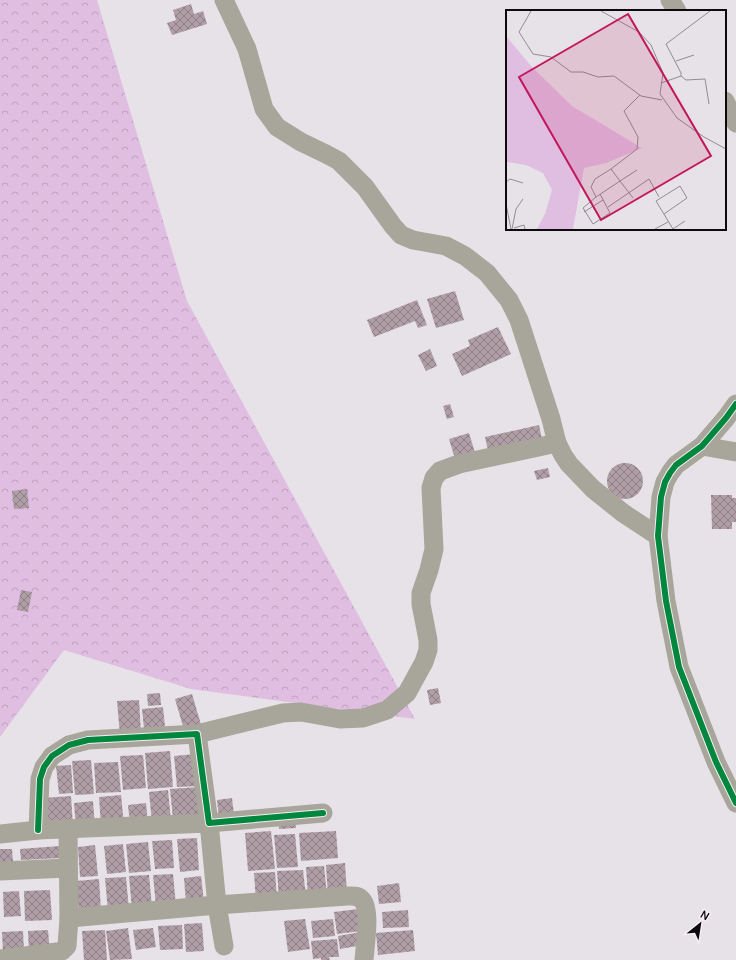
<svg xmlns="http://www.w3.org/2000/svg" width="736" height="960" font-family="Manrope,sans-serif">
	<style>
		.forest { fill: url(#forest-crowns) }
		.building { fill: url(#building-cross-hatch) }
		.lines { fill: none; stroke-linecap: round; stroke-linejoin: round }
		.minor { stroke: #a8a59b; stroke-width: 19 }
		.cycleway-casing { stroke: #f6eef6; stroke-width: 8 }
		.cycleway { stroke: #00873e; stroke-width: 6 }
		.inset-road { fill: none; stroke: #908c90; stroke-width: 1 }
		.view { fill: #c2185b; fill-opacity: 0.15; stroke: #c2185b; stroke-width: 2 }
		.inset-edge { fill: none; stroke: #0d0a0d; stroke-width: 2 }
	</style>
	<defs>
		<pattern id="forest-crowns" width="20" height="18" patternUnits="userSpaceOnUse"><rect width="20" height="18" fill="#e0bee1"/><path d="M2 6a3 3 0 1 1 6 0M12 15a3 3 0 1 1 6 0" fill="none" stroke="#bfa2c0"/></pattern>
		<pattern id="building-cross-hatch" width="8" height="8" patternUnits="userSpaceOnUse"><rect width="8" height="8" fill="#b09ea7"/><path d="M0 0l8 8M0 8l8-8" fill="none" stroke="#8e7f86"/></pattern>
	</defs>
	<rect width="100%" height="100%" fill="#e7e2e7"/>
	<polygon class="forest" points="0,0 97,0 187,301 415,719 191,689 64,650 0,737"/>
	<g class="building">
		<polygon points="191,4 194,14 203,11 207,24 172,35 167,23 176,20 173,10"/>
		<polygon points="455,291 464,320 436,328 427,299"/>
		<polygon points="417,300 427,325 418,328 415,321 374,337 367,320"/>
		<polygon points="498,327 511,354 462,376 452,354 470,346 468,340"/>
		<polygon points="430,349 437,366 426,371 418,355"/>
		<polygon points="450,404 454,417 447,419 443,406"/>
		<polygon points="539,425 543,444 489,455 485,437"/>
		<polygon points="469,433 476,456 456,462 449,439"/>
		<circle cx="625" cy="481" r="18"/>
		<polygon points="548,468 550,477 537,480 534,471"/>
		<polygon points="27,489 29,508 14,509 12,491"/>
		<polygon points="711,495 732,495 732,498 736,498 736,522 732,522 732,529 712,529"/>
		<polygon points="21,590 32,592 28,612 17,610"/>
		<polygon points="438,688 441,703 430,705 427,690"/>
		<polygon points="160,693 161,705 148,706 147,694"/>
		<polygon points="192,694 202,728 185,733 175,699"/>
		<polygon points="139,700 141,734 120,735 117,701"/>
		<polygon points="163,707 165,727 144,729 142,709"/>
		<polygon points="170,751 173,787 148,789 145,753"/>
		<polygon points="196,754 199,786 177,787 174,756"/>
		<polygon points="143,755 146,788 123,790 120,756"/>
		<polygon points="91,760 94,794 75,795 72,761"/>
		<polygon points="118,762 121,792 96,793 94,763"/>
		<polygon points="71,765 73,793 59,794 56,766"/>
		<polygon points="200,787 202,817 173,819 170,789"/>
		<polygon points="168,790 171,821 152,823 149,792"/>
		<polygon points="121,795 124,824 101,826 99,797"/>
		<polygon points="71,796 73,826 46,828 43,798"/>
		<polygon points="232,798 234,815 219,817 217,800"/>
		<polygon points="93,801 95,827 76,828 74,803"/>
		<polygon points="146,803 148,824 130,825 128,805"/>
		<polygon points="295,818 296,828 279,829 278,819"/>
		<polygon points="271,831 275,869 248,871 245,833"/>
		<polygon points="336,831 338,858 301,861 299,833"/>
		<polygon points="295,834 298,867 277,868 274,835"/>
		<polygon points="197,838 199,870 180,872 177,839"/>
		<polygon points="172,840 174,868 155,869 152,841"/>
		<polygon points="148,842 151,871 129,873 126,844"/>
		<polygon points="123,844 126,872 107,874 104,846"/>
		<polygon points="95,845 98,876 80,877 78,847"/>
		<polygon points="60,846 61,858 21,860 20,849"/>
		<polygon points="0,849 12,849 13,862 0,863"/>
		<polygon points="345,863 347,894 328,896 326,865"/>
		<polygon points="324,866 327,895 308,897 306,867"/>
		<polygon points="303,870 306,897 279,899 277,871"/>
		<polygon points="275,872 277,899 256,901 254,873"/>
		<polygon points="173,874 176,906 156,907 153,875"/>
		<polygon points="149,875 152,907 132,909 129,876"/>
		<polygon points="201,876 204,902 186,903 184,878"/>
		<polygon points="126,877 129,910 108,912 105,878"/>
		<polygon points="99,879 101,910 79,912 76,881"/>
		<polygon points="399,883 401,902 379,904 377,886"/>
		<polygon points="50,890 52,920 25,921 24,891"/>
		<polygon points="19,891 21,916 4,917 3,892"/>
		<polygon points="358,909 361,931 337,934 334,912"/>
		<polygon points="408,910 409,927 383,928 382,912"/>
		<polygon points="305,919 310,949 288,952 284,921"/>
		<polygon points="333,919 335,936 313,938 311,921"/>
		<polygon points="202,923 204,951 186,952 184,924"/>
		<polygon points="182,925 183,949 160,950 158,926"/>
		<polygon points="128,928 132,959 110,960 106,931"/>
		<polygon points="153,928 156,947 136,950 133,930"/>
		<polygon points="48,930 50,953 29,954 28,931"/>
		<polygon points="105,930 107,960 84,960 82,931"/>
		<polygon points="413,930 415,951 378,955 376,933"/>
		<polygon points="23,931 24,951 3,952 2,932"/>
		<polygon points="361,932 363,945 340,949 338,936"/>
		<polygon points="337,939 339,957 329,957 330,960 321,960 321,958 313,959 311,941"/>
	</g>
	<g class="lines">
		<g class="minor">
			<polyline points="224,0 247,49 264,109 277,127 301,142 326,154 339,161 365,187 393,226 401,235 413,240 446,246 465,256 487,273 509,300 519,320 551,419 557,443 563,455 569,464 593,489 623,513 658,536"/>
			<polyline points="670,0 677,11"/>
			<polyline points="725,101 736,123"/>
			<polyline points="736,404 726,418 702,446 676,465 670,473 665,482 661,497 658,536 666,601 679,667 716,762 736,803"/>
			<polyline points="702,446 736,452"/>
			<polyline points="197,734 283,713 301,712 340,719 363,718 387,710 407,693 424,662 428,650 428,640 421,604 421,593 429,570 434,549 431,488 434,478 440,471 459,464 557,443"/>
			<polyline points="38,830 40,779 44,767 52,756 69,745 88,740 197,734 209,823 323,813"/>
			<polyline points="0,834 38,830 209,823 217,905 224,946"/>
			<polyline points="0,871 68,868"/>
			<path d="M69 918 217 905 347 896C353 896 358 895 362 900 371 909 365 947 364 960"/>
			<polyline points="0,959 57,952 62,951 67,946 69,918 68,829"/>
		</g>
		<g class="cycleway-casing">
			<g id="cycleway">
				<polyline points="736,404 726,418 702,446 676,465 670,473 665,482 661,497 658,536 666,601 679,667 716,762 736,803"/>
				<polyline points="38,830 40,779 44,767 52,756 69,745 88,740 197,734 209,823 323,813"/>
			</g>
		</g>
		<use href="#cycleway" class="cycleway"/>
	</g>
	<g transform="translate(506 10)">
		<rect width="220" height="220" fill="#e7e2e7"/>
		<path d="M0 26 26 57 66 96 136 138 100 153 78 158 67 219H31L39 204 46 180 37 163 20 155 0 152Z" fill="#e0bee1"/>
		<path class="inset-road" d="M25 1 13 22 27 44 45 47 65 62H77L92 67 108 66 135 86 156 90M95 1 133 22 145 35 157 63 154 84 171 108 198 127 220 139M170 51 188 45M175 66 180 70 199 69 203 94M155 73 175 66V63L160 34 204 1M105 159 131 139 132 127 118 101 134 85M0 172 4 169 17 173M94 184 104 203 87 214 77 198 90 187 114 171 127 188M90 187 85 177 89 169 105 159 114 171 131 160M0 194 5 219M102 197 143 169 153 187M78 202 97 190M158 204 181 188 174 176 150 191 167 219M8 218 18 215 19 219M6 219 10 199 17 189M149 219 162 212M167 219 179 211"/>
		<path class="view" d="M122 4 205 146 95 210 13 67Z"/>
		<rect width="220" height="220" class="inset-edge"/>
	</g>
	<g transform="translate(700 924) rotate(30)" stroke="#f6eef6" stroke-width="3" paint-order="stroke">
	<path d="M0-3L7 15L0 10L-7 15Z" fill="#0d0a0d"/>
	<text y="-6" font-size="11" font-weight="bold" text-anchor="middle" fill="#0d0a0d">N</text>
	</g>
</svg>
